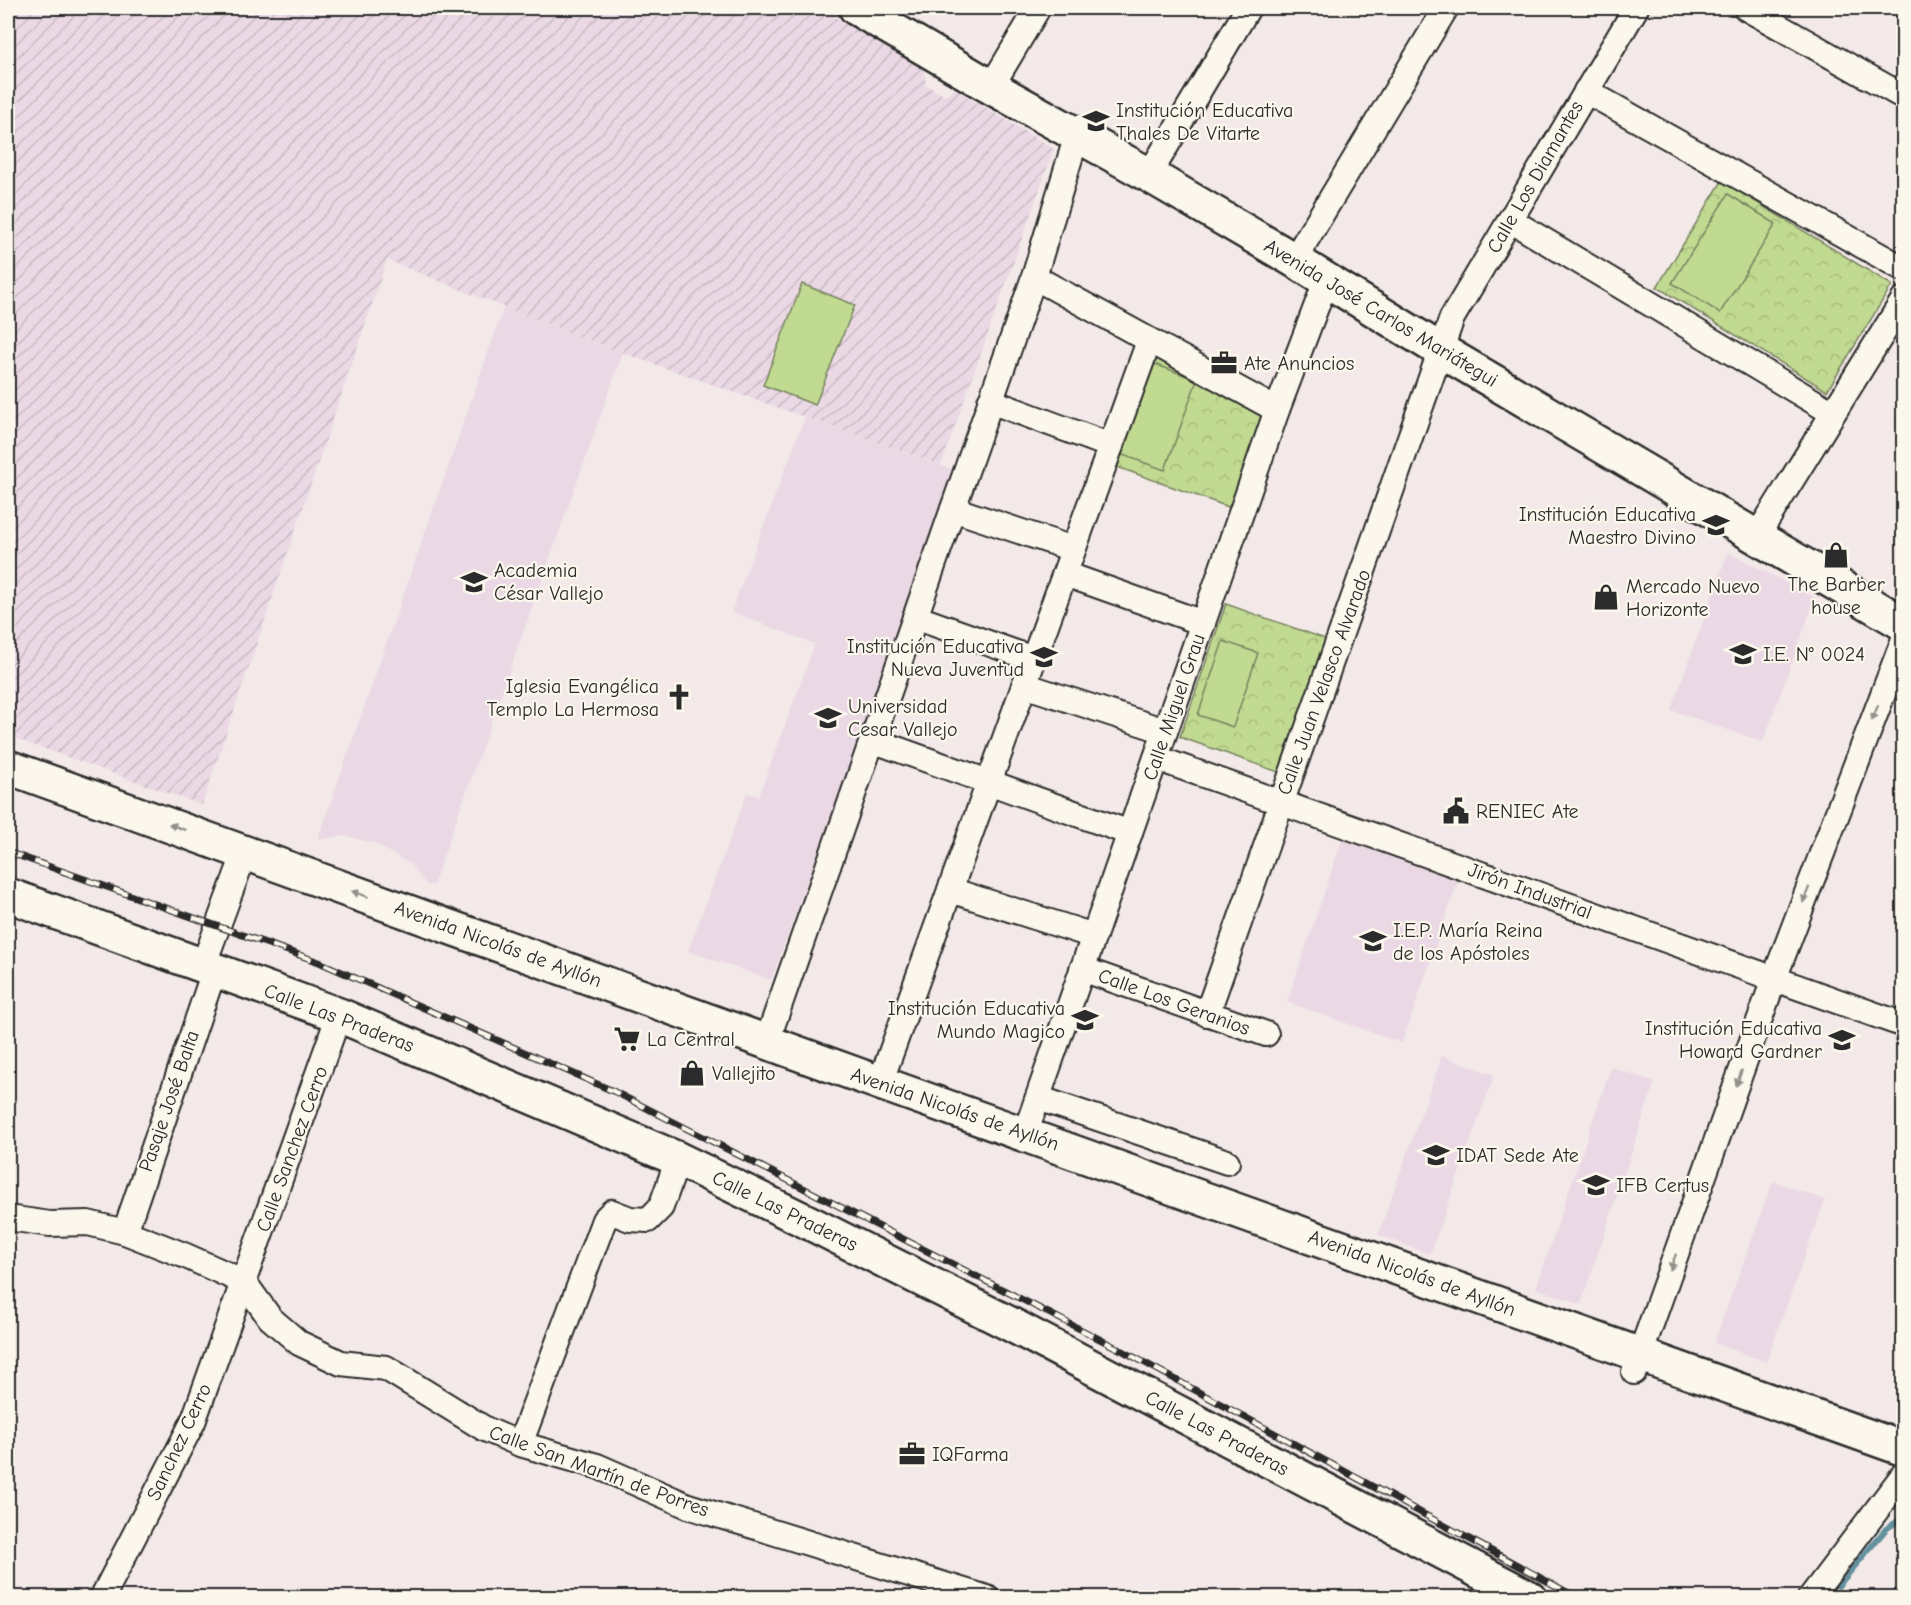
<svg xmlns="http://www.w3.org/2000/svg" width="1911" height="1605" font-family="'Comic Neue',sans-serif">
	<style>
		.built { fill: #ead8e4 }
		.industrial { fill: url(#industrial-furrows) }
		.park { fill: url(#park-crowns); stroke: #76825e; stroke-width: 1.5 }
		.garden { fill: #c1da91; stroke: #76825e; stroke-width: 1.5 }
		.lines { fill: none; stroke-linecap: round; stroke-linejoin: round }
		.stream { stroke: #65919e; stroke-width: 6 }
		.street-casing { stroke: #2b2b2b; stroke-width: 28 }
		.secondary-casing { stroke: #2b2b2b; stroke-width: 38 }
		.primary-casing { stroke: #2b2b2b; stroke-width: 38 }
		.street { stroke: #fbf7ec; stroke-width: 24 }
		.secondary { stroke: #fbf7ec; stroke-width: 33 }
		.primary { stroke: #fbf7ec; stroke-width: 33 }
		.rail-casing { stroke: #2b2b2b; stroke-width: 7 }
		.rail { stroke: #fbf7ec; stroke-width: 4.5; stroke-dasharray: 14; stroke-linecap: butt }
		.oneway { fill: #93918c }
		.labels { text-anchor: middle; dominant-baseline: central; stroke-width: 4.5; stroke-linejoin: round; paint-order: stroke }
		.poi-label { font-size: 20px; fill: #2b2b2b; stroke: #fbf7ec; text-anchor: start }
		.street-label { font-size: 20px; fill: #2b2b2b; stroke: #fbf7ec }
	</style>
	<defs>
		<pattern id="industrial-furrows" width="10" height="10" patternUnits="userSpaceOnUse" patternTransform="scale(1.5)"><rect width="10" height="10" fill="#ead8e4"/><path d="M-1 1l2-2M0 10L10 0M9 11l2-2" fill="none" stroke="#c9bac4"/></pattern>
		<pattern id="park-crowns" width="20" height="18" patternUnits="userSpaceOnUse" patternTransform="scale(1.5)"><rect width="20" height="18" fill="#c1da91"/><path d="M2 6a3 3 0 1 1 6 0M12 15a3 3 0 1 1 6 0" fill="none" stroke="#a6bb7d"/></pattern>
	</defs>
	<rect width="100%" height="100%" fill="#f3e9e8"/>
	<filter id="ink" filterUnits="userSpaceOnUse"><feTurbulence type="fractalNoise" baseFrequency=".0167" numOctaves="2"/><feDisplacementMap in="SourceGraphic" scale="12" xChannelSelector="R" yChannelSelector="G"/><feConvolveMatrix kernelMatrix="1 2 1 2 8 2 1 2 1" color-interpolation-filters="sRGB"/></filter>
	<g filter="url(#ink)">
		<g class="built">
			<polygon points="504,307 623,353 433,885 427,885 410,864 374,843 346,836 318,839"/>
			<polygon points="805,417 959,472 771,980 688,951 747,793 759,796 815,644 731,612"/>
			<polygon points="1728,552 1815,598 1763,742 1671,710"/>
			<polygon points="1343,838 1459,879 1402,1043 1287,1002"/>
			<polygon points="1442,1056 1494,1075 1430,1254 1378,1235"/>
			<polygon points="1611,1067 1655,1082 1581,1304 1536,1288"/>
			<polygon points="1773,1181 1825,1200 1766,1362 1714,1343"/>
		</g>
		<polygon class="industrial" points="8,8 820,8 924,70 926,85 945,96 955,89 1054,149 941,465 623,353 504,307 387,260 202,805 8,736"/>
		<g class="park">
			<polygon points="1722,181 1892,285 1827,391 1657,287"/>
			<polygon points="1152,348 1268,408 1231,508 1109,464"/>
			<polygon points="1226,604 1331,641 1284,774 1180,737"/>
		</g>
		<g class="garden">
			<polygon points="1728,194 1776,224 1720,313 1672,283"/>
			<polygon points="802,284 855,305 815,405 763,385"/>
			<polygon points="1152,363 1197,380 1165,470 1120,454"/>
			<polygon points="1223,641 1258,653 1233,727 1198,715"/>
		</g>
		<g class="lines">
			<polyline class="stream" points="1838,1586 1886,1529 1904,1517"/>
			<g class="street-casing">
				<g id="street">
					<polyline points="1746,8 1904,97"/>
					<polyline points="991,87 1038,8"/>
					<polyline points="1586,91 1904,269"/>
					<polyline points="1149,175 1248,8"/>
					<polyline points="1510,220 1833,413"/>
					<polyline points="1294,260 1446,8"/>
					<polyline points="1034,277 1277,410"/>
					<polyline points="990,401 1111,446"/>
					<polyline points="953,509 1073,549"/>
					<polyline points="1757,536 1904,299"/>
					<polyline points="1065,574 1203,623"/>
					<polyline points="915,617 1033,659"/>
					<polyline points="1024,685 1165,731"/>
					<polyline points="872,740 1130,833"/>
					<polyline points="1156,758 1904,1025"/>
					<polyline points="950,890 1094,936"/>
					<polyline points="203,966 245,852"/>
					<polyline points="1082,969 1266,1034"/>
					<polyline points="1207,1014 1452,318 1636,8"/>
					<polyline points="767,1041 1034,277 1077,135"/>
					<polyline points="880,1083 1149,341"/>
					<polyline points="1038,1098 1227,1162"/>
					<polyline points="1025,1134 1277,410 1326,281"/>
					<polyline points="8,1218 50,1224 88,1223 125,1232 186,1256 244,1282 270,1318 299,1343 341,1363 386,1368 485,1429 520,1444 597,1466 688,1506 987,1598"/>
					<polyline points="125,1232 214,971"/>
					<polyline points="1634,1372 1774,979 1904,639"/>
					<polyline points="520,1444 604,1220 612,1212 630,1219 648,1220 661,1207 678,1159"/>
					<polyline points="102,1598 193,1422 339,1015"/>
					<polyline points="1810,1598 1904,1474"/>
				</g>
			</g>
			<g class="secondary-casing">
				<g id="secondary">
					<polyline points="856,8 991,87 1149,175 1294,260 1440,350 1904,624"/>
					<polyline points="8,895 339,1015 678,1159 816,1226 1010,1324 1530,1598"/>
				</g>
			</g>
			<g class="primary-casing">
				<polyline id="primary" points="8,767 880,1083 1904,1449"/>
			</g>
			<use href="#street" class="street"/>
			<use href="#secondary" class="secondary"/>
			<use href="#primary" class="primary"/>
			<g class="rail-casing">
				<polyline id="rail" points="8,852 319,962 613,1091 1123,1351 1578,1598"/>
			</g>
			<use href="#rail" class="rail"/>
		</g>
		<defs><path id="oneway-solid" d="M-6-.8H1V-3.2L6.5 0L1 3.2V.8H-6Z" transform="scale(1.5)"/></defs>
		<g class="oneway">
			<use href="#oneway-solid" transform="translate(1875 713) rotate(111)"/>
			<use href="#oneway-solid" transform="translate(177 827) rotate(-160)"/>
			<use href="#oneway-solid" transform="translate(360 894) rotate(-160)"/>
			<use href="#oneway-solid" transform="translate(1806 895) rotate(111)"/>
			<use href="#oneway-solid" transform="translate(1739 1078) rotate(110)"/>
			<use href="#oneway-solid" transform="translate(1673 1262) rotate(110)"/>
		</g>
	</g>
	<defs>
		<g id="school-bare" transform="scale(2.07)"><path d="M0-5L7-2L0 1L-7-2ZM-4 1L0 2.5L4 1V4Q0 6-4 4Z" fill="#2b2b2b" stroke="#fbf7ec" stroke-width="2.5" paint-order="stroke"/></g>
		<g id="office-bare" transform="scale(2.07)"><path d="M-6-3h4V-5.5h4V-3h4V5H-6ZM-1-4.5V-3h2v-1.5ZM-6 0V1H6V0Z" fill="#2b2b2b" stroke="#fbf7ec" stroke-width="2.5" paint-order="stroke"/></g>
		<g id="shop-bare" transform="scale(2.07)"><path d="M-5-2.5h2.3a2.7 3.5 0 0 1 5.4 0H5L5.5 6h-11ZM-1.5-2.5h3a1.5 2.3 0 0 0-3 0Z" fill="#2b2b2b" stroke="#fbf7ec" stroke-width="2.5" paint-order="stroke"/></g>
		<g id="church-bare" transform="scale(2.07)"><path d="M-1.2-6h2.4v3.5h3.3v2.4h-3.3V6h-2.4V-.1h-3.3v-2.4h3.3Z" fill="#2b2b2b" stroke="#fbf7ec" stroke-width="2.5" paint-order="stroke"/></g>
		<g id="university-bare" transform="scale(2.07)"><path d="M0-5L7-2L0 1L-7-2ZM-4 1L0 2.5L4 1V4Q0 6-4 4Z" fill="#2b2b2b" stroke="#fbf7ec" stroke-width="2.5" paint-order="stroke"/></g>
		<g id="civic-bare" transform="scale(2.07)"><path d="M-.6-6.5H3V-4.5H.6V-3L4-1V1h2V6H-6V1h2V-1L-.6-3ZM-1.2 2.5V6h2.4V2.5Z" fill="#2b2b2b" stroke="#fbf7ec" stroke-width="2.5" paint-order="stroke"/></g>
		<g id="supermarket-bare" transform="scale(2.07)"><path d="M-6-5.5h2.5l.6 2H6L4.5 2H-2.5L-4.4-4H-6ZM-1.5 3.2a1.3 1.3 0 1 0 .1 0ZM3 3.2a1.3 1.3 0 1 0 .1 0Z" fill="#2b2b2b" stroke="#fbf7ec" stroke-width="2.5" paint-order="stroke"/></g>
	</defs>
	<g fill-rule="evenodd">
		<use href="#school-bare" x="1096" y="121"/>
		<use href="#office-bare" x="1224" y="363"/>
		<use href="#school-bare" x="1716" y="525"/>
		<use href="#shop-bare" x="1836" y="555"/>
		<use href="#school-bare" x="474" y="582"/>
		<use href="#shop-bare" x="1606" y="597"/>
		<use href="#school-bare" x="1743" y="654"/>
		<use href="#school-bare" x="1044" y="657"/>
		<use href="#church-bare" x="679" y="697"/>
		<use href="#university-bare" x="828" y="718"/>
		<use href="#civic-bare" x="1456" y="811"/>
		<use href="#school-bare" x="1373" y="941"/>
		<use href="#school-bare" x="1085" y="1020"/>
		<use href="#supermarket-bare" x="627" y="1039"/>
		<use href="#school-bare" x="1842" y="1040"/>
		<use href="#shop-bare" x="692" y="1073"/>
		<use href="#university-bare" x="1436" y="1155"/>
		<use href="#university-bare" x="1596" y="1185"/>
		<use href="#office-bare" x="912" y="1454"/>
	</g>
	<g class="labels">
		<g class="poi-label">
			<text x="1116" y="110">Institución Educativa<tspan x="1116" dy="23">Thales De Vitarte</tspan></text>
			<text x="1244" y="363">Ate Anuncios</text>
			<text x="1696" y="514" text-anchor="end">Institución Educativa<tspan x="1696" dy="23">Maestro Divino</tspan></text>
			<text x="494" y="570">Academia<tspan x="494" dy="23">César Vallejo</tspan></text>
			<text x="1836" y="584" text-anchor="middle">The Barber<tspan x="1836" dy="23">house</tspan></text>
			<text x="1626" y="586">Mercado Nuevo<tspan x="1626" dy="23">Horizonte</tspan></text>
			<text x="1024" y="646" text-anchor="end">Institución Educativa<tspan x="1024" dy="23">Nueva Juventud</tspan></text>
			<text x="1763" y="654">I.E. N° 0024</text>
			<text x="659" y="686" text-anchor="end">Iglesia Evangélica<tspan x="659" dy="23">Templo La Hermosa</tspan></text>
			<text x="848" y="706">Universidad<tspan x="848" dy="23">Cesar Vallejo</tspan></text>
			<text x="1476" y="811">RENIEC Ate</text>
			<text x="1393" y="930">I.E.P. María Reina<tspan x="1393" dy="23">de los Apóstoles</tspan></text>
			<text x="1065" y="1008" text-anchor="end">Institución Educativa<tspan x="1065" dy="23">Mundo Magico</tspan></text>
			<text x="1822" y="1028" text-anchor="end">Institución Educativa<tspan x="1822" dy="23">Howard Gardner</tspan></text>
			<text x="647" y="1039">La Central</text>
			<text x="712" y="1073">Vallejito</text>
			<text x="1456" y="1155">IDAT Sede Ate</text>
			<text x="1616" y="1185">IFB Certus</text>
			<text x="932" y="1454">IQFarma</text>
		</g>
		<g class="street-label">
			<text transform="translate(1535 177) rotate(-60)">Calle Los Diamantes</text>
			<text transform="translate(1381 313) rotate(31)">Avenida José Carlos Mariátegui</text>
			<text transform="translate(1324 682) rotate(-70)">Calle Juan Velasco Alvarado</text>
			<text transform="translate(1174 707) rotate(-71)">Calle Miguel Grau</text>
			<text transform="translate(1530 891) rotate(20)">Jirón Industrial</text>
			<text transform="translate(498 944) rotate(20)">Avenida Nicolás de Ayllón</text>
			<text transform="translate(1174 1002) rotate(20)">Calle Los Geranios</text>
			<text transform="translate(339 1018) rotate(21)">Calle Las Praderas</text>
			<text transform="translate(169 1101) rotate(-71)">Pasaje José Balta</text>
			<text transform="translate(955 1109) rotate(19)">Avenida Nicolás de Ayllón</text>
			<text transform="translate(292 1149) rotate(-70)">Calle Sanchez Cerro</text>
			<text transform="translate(785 1211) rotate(26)">Calle Las Praderas</text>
			<text transform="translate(1412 1273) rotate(20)">Avenida Nicolás de Ayllón</text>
			<text transform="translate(1217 1433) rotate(28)">Calle Las Praderas</text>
			<text transform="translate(179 1442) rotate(-65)">Sanchez Cerro</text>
			<text transform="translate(599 1471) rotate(20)">Calle San Martín de Porres</text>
		</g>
	</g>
	<rect width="1911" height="1605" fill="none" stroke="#fbf7ec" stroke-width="30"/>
	<rect x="15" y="15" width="1881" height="1575" fill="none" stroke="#2b2b2b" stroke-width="2" filter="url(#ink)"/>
</svg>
